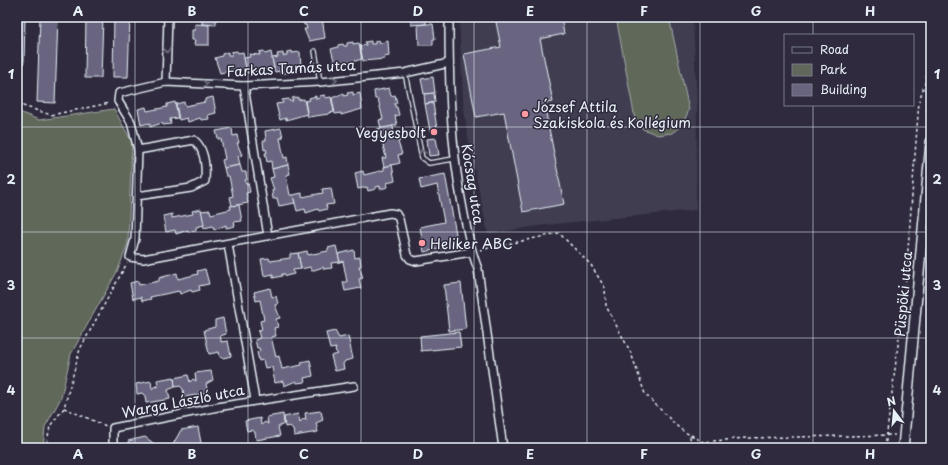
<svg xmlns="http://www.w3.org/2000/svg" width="948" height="465" font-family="'Playpen Sans',sans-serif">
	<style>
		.built { fill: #403c51 }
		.green { fill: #61675a; stroke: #a4aca9 }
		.building { fill: #696580; stroke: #e8f1f8 }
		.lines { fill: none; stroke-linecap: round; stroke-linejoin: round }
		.service-casing { stroke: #e8f1f8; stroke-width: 6 }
		.minor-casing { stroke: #e8f1f8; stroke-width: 10 }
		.tertiary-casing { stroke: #e8f1f8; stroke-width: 12 }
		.path { stroke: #e8f1f8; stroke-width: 1.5; stroke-dasharray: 3 3; stroke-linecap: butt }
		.service { stroke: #2f2a3d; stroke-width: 3.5 }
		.minor { stroke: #2f2a3d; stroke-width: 7 }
		.tertiary { stroke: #2f2a3d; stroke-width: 9 }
		.oneway { stroke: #70707e }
		.grid { fill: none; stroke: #e8f1f8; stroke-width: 1; stroke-opacity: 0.55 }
		.poi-dot { fill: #ff9aa2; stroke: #2f2a3d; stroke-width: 1.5 }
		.labels { text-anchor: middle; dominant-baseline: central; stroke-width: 3; stroke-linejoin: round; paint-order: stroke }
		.street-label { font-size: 14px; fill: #e8f1f8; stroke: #2f2a3d }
		.poi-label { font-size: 14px; fill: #e8f1f8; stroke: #2f2a3d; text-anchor: start }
		.neatline { fill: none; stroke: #e8f1f8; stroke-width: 1.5 }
		.grid-label { font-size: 13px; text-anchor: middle; font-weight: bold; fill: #e8f1f8 }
	</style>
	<rect width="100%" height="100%" fill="#2f2a3d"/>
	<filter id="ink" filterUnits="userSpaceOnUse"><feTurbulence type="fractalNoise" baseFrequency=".025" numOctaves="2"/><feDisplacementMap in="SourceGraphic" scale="8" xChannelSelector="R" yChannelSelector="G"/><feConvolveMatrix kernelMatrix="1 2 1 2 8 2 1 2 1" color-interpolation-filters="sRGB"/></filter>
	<g filter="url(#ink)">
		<polygon class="built" points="459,17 693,17 697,107 696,210 545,225 488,234 467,133 463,99"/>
		<g class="green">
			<polygon points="616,17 669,17 689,110 682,125 672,133 658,135 643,129 635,119"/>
			<polygon points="114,109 132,142 128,243 118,270 71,354 61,398 45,427 43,448 17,448 17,111 39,120"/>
		</g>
		<g class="building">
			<polygon points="17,17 25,17 24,61 17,90"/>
			<polygon points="40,17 58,17 55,103 37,102"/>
			<polygon points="86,17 103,17 101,78 85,78"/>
			<polygon points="114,17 130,17 128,77 113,77"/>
			<polygon points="199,17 216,17 216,25 202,24 202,20 199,20"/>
			<polygon points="305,17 322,17 325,38 309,41 304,29 307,29 306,25 304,25 303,20 305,20"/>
			<polygon points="410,17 428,17 428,20 426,20 426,24 411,25"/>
			<polygon points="495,17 561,17 564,34 540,39 553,102 544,103 564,204 523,212 504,112 476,117 464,54 501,47"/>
			<polygon points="195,24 209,25 209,45 194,45 195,40 192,40 192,30 195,30"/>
			<polygon points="426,24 433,24 435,39 433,39 433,45 419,45 418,25"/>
			<polygon points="379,40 380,43 388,41 389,56 384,57 385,59 363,61 360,46 366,45 365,42 371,41 371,44 375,44 375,41"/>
			<polygon points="353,42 353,44 359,43 362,59 341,65 340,63 335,64 331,49 338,47 338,45 343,44 344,46 347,46 347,43"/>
			<polygon points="237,51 238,53 243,52 246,68 220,73 215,58 222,56 222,54 228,52 228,55 232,55 231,52"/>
			<polygon points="264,51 265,54 271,52 274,68 247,73 244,58 250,57 249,54 260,55 259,52"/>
			<polygon points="292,51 292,53 300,52 301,67 296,68 296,71 280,74 280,71 275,72 272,58 278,57 277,54 283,53 283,56 287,55 287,52"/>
			<polygon points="433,77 435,93 424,94 421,79"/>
			<polygon points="389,88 391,96 395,95 397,103 395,103 395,107 397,107 399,115 395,116 397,125 381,129 379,120 383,119 378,99 375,99 374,91"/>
			<polygon points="353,92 353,95 360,93 362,109 341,115 341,113 335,114 332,98 344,93 344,96 348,95 347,93"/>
			<polygon points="434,93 435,102 425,104 424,94"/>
			<polygon points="325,95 325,98 331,97 334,112 329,113 329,114 308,117 305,101 310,100 309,98 316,96 316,99 320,98 319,96"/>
			<polygon points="213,97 216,113 208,115 209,119 201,120 200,118 188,122 187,118 179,120 176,104 184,102 185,106 205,102 205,99"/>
			<polygon points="298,97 298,100 304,99 307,114 286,120 286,118 280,120 276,104 283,103 282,100 289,99 289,101 293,101 292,98"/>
			<polygon points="175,102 178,118 170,119 171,124 163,125 162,123 150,127 150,123 141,125 138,109 146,107 147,111 167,107 167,104"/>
			<polygon points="433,103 437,129 430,131 425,104"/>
			<polygon points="393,126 394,134 398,133 400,141 398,142 402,154 398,155 400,163 384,167 382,158 386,158 381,137 379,138 377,129"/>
			<polygon points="232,128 233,136 237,135 239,143 237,143 242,155 238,156 240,165 224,168 222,160 225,159 221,139 218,139 216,131"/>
			<polygon points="281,128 283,138 280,138 284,158 287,157 288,165 272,169 271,161 267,162 265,153 267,153 266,149 264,150 263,141 266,140 265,131"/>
			<polygon points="436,138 439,155 429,156 427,139"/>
			<polygon points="240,165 242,172 246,172 247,180 245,180 246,184 248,183 250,192 246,193 248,203 232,206 230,197 233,196 229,176 226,176 224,168"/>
			<polygon points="288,165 290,174 286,175 290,195 293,195 295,203 279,206 277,198 273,199 272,190 274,190 270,178 274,177 272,169"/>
			<polygon points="392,165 395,181 387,183 388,187 380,189 380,186 376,187 376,189 368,191 367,187 358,189 355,173 363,171 364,175 384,170 384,167"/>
			<polygon points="445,174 458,245 424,252 420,227 444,222 437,185 421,189 419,179"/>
			<polygon points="331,188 334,204 326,205 327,209 319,211 318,209 306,213 305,209 297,211 293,195 302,193 302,197 323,193 322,189"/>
			<polygon points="239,205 242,221 234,222 235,226 226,228 226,225 214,230 213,226 204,228 201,211 210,210 211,214 231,209 230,206"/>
			<polygon points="201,209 204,225 196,227 196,231 188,232 188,230 176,234 175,230 166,232 163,216 172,214 172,218 193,214 192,211"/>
			<polygon points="336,246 340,262 331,263 332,268 324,269 323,267 311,271 310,267 301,269 298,253 307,251 308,255 328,251 328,248"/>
			<polygon points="354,250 355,258 360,257 361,266 359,266 363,278 359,279 361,288 345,291 343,282 347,282 343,261 340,262 338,254"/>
			<polygon points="298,253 301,269 293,270 294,274 286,276 285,274 282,274 282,276 273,278 273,274 264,276 261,259 269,258 270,261 290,258 290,254"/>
			<polygon points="205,269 209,284 199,286 200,290 192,292 191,290 180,294 179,291 150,297 151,299 142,301 141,297 133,299 130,283 138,281 139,285 159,281 159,278 177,273 178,279 198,274 197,271"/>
			<polygon points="461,283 466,329 449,331 444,285"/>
			<polygon points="270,288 272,297 276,296 278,304 275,305 280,318 276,319 278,327 274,328 276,336 271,337 276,357 279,356 282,369 302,365 301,362 310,360 313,376 304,378 305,382 297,383 296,381 284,386 283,381 275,383 272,367 265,368 263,360 259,361 257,352 260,351 259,348 257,348 255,340 260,338 258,331 262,330 260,321 264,320 260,300 256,301 254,292"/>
			<polygon points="223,318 226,334 220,336 221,339 221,342 228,341 231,356 223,358 220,357 219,352 209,354 204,330 215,327 215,320"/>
			<polygon points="335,331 339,338 348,336 353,359 345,361 343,364 344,369 335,371 331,356 338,354 335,351 336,348 330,349 326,333"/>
			<polygon points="459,332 461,347 421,351 420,336"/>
			<polygon points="211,371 213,380 206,384 208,393 184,397 183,389 180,386 175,387 174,378 188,375 190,382 193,379 196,381 195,373"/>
			<polygon points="174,377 175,387 168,390 170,399 146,403 145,396 142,393 137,394 136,384 151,381 152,389 155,386 158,387 157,380"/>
			<polygon points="321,411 323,420 316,423 318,432 294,436 293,429 290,426 285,427 284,417 298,414 300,422 303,419 306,420 305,413"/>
			<polygon points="283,414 284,424 278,427 280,436 256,440 255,432 252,430 247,431 245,421 260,418 261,425 265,422 268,424 267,417"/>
			<polygon points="198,427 202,448 163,448 172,446 181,430"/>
			<polygon points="145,437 160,448 130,448 128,441"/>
		</g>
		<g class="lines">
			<g class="service-casing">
				<g id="service">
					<polyline points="315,51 320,82"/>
					<polyline points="405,73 422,158 429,163 454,159"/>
				</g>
			</g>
			<g class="minor-casing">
				<g id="minor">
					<path d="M449 17C449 82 450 145 463 209 467 230 470 249 478 269L503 448"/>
					<polyline points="449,63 405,73 320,82 244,86 166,82 119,93 118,101 131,122 138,150 135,239 130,257 143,259 390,213 396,214 399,219 407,255 410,259 416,261 471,252"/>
					<polyline points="166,82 168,17"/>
					<polyline points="244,86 268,236"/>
					<path d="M137 196 191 188 205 181C206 167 205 149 194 140L138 150"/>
					<polyline points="228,244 255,400"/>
					<polyline points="113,448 113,428 223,406 354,386"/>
				</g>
			</g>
			<g class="tertiary-casing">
				<polyline id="tertiary" points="903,448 931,142"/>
			</g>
			<g class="path">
				<polyline points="17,104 51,115 110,103"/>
				<polyline points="480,250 559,233 591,265 605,288 606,306 631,353 645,394 680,429 690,435 691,448"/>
				<polyline points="64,408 106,426"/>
				<polyline points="691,435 703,442 746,438 895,435"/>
				<polyline points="46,448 50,426 64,408 80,349 127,263"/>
				<polyline points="885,448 905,290 919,101 926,80 931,37"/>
			</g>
			<use href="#service" class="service"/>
			<use href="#minor" class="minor"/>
			<use href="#tertiary" class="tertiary"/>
		</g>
		<defs><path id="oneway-chevron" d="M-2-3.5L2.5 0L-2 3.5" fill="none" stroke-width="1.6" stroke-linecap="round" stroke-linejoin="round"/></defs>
		<g class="oneway">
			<use href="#oneway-chevron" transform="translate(167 50) rotate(91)"/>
			<use href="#oneway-chevron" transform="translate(335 80) rotate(-6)"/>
			<use href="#oneway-chevron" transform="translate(205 84) rotate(3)"/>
			<use href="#oneway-chevron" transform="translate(422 152) rotate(-106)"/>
		</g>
	</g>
	<path class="grid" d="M135 17V448M248 17V448M361 17V448M474 17V448M587 17V448M700 17V448M813 17V35M813 105V448M17 127H931M17 232H931M17 338H931"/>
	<g class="poi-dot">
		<circle cx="525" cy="114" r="4"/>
		<circle cx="434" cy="132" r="4"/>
		<circle cx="422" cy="243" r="4"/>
	</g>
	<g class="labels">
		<g class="street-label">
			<text transform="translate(291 68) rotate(-3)">Farkas Tamás utca</text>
			<text transform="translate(473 184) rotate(81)">Kócsag utca</text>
			<text transform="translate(903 294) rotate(-85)">Püspöki utca</text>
			<text transform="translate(183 401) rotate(-11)">Warga László utca</text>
		</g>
		<g class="poi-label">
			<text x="533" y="106">József Attila<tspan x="533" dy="16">Szakiskola és Kollégium</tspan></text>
			<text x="426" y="132" text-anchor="end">Vegyesbolt</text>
			<text x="430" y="243">Heliker ABC</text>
		</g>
	</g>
	<rect width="948" height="465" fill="none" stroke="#2f2a3d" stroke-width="44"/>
	<rect x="784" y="34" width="130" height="72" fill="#2f2a3d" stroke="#797a88"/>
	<rect x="792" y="47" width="20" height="6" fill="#2f2a3d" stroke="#797a88"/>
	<text x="820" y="54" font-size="12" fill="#e8f1f8">Road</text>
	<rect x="792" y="64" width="20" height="12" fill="#61675a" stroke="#797a88"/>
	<text x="820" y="74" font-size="12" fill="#e8f1f8">Park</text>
	<rect x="792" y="84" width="20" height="12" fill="#696580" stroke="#797a88"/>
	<text x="820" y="94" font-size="12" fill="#e8f1f8">Building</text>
	<g transform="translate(894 411) rotate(344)" stroke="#2f2a3d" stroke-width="3" paint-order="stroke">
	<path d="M0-3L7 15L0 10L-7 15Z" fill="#e8f1f8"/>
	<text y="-6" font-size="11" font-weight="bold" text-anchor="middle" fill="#e8f1f8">N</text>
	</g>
	<rect x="22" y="22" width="904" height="421" class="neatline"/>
	<g class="grid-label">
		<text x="78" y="16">A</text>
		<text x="192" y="16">B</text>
		<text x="304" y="16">C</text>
		<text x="418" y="16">D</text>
		<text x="530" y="16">E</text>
		<text x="644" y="16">F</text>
		<text x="756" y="16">G</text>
		<text x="870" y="16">H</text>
		<text x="11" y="79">1</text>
		<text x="937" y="79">1</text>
		<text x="11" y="184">2</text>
		<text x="937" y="184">2</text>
		<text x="11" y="290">3</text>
		<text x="937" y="290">3</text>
		<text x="11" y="395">4</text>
		<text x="937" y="395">4</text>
		<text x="78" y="459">A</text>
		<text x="192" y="459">B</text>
		<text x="304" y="459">C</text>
		<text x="418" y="459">D</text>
		<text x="530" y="459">E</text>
		<text x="644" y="459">F</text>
		<text x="756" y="459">G</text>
		<text x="870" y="459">H</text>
	</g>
</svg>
